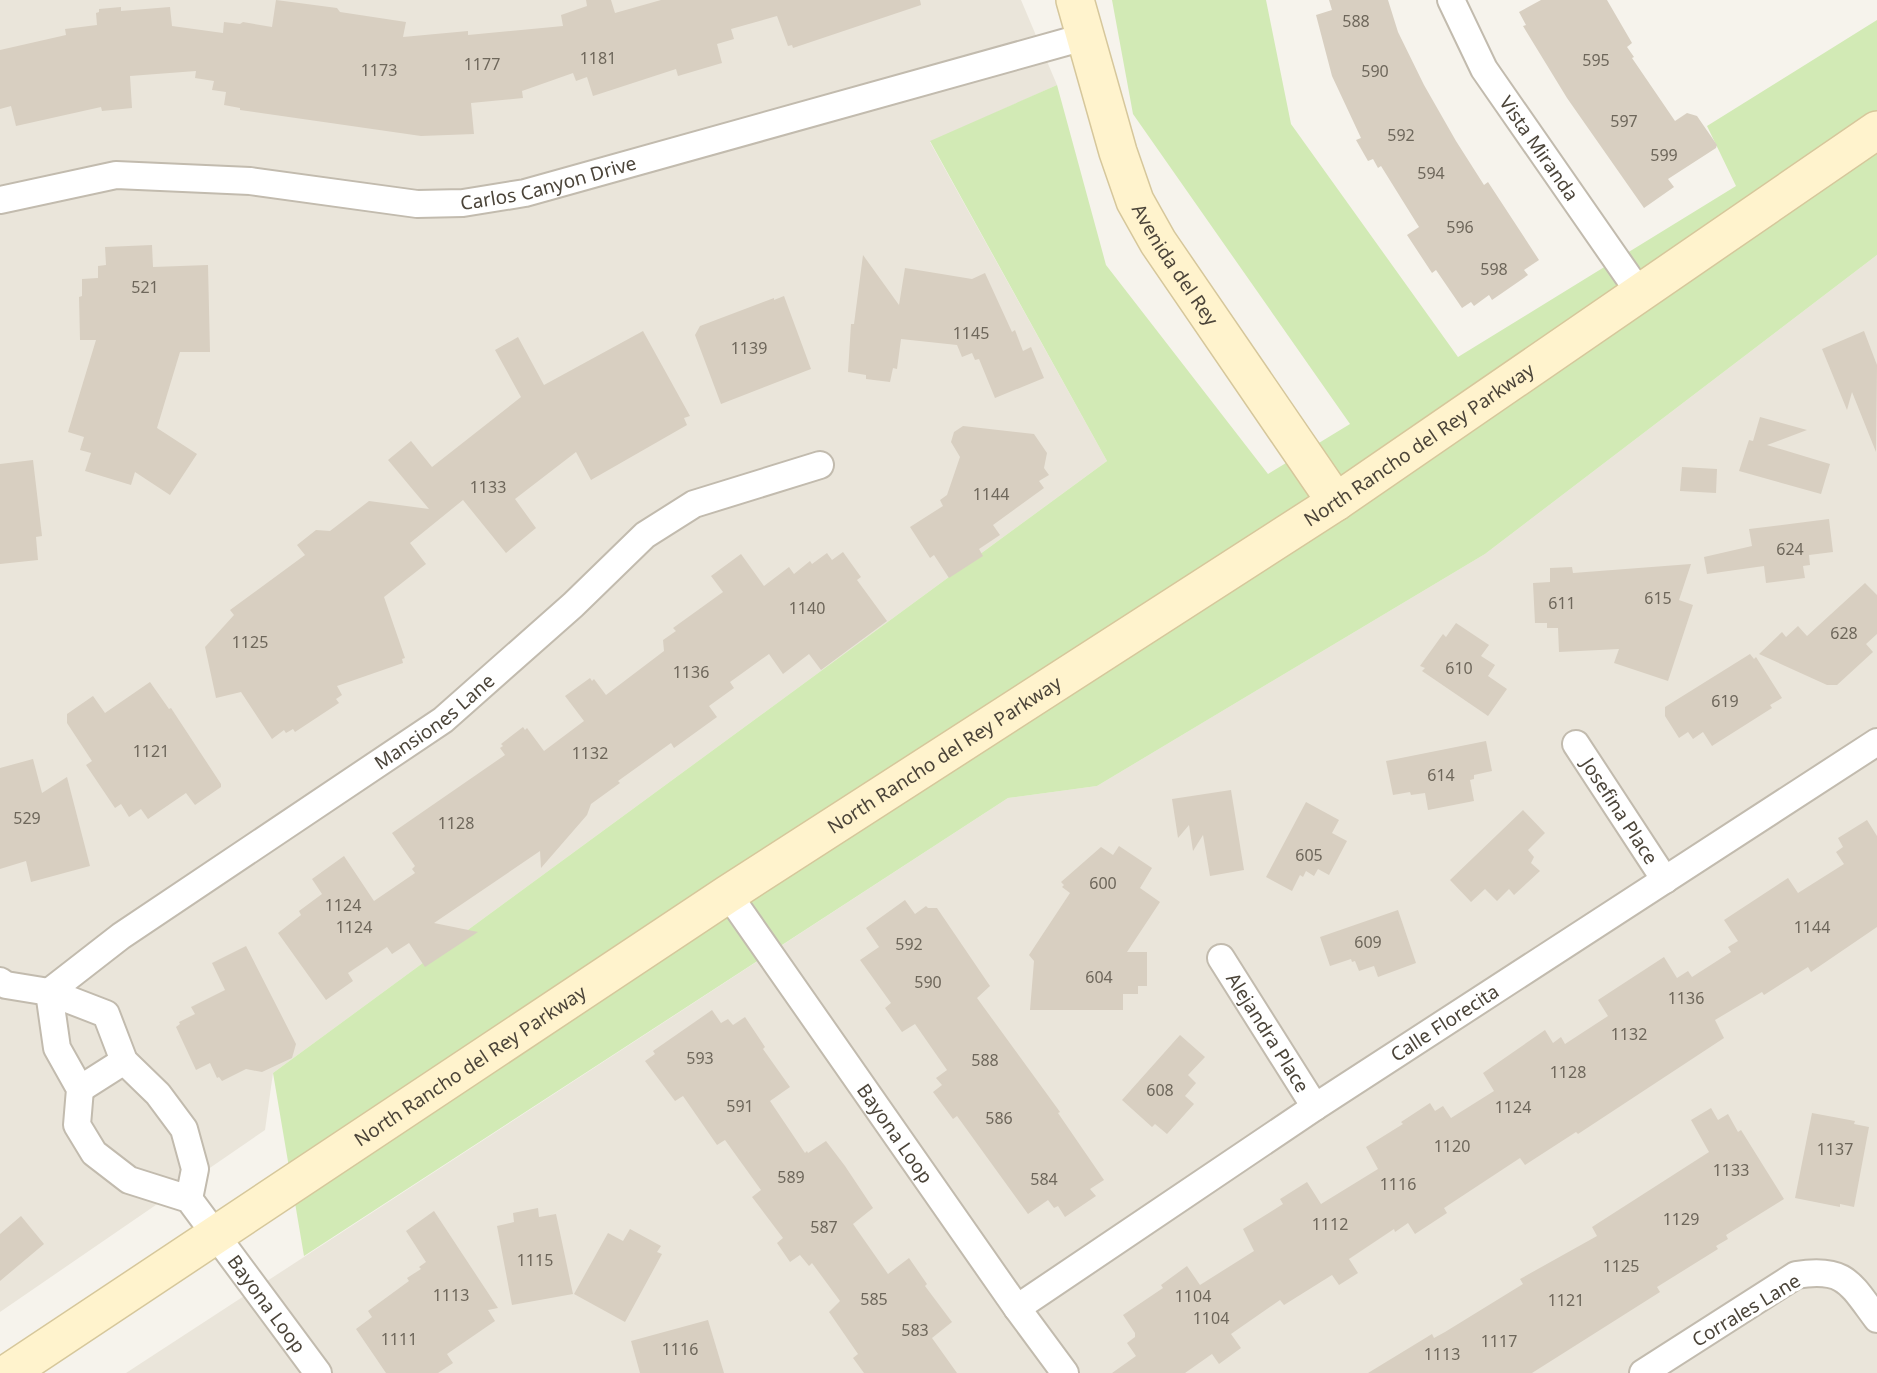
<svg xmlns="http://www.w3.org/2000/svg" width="1877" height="1373" font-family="'Noto Sans',sans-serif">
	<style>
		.residential { fill: #eae5da }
		.green { fill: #d2eab5 }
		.building { fill: #d8cfc1 }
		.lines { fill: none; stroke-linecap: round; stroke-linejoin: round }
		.street-casing { stroke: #c2bbae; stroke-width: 30 }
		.secondary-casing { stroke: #d6c79b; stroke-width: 40 }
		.street { stroke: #fff; stroke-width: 26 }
		.secondary { stroke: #fff3cd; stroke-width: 37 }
		.labels { text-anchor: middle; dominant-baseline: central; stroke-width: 7; stroke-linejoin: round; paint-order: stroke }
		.number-label { font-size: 16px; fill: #6e675b }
		.street-label { font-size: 19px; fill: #4b4439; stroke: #fff }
	</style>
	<rect width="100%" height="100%" fill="#f6f3ec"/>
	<g class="residential">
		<polygon points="0,0 1021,0 1057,85 930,142 1107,461 273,1073 265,1130 0,1312"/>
		<polygon points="1877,255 1877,1373 126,1373 1008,798 1097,786 1485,554"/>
	</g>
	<polygon class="green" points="1112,0 1266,0 1291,124 1458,357 1736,186 1707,126 1877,20 1877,255 1485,554 1097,786 1008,798 304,1256 273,1073 1107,461 930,141 1057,85 1106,265 1268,474 1350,424 1133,114"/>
	<g class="building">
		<polygon points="276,0 337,8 340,12 406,22 403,37 468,31 468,35 563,26 561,15 587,6 586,0 611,0 615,13 661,0 920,0 921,5 793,48 792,45 788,46 777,16 731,29 734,39 717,44 722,63 678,76 676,69 593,96 587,77 576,81 573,73 522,91 523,98 471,103 474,134 421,136 240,110 240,108 224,105 226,92 212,90 214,81 195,78 196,71 130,76 132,108 102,111 101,107 16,126 11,106 0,109 0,50 66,35 65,29 97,25 96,13 99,12 99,9 121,7 121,11 170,7 172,26 223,33 224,22 240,24 243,22 272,27"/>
		<polygon points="1329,0 1388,0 1398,32 1424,85 1456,141 1484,185 1488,182 1539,260 1524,270 1528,275 1492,300 1489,295 1474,306 1471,302 1462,308 1436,270 1432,273 1407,235 1419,227 1381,166 1378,168 1373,159 1368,161 1356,140 1361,138 1332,76 1316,15 1332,10"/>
		<polygon points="1541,0 1607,0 1632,43 1627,47 1634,57 1632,58 1675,121 1687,113 1697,116 1717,145 1716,148 1668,179 1674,187 1644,208 1567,98 1523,26 1526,25 1519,12"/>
		<polygon points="152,245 153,267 208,265 210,352 180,352 157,428 197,454 170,495 135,472 131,485 85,471 91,453 80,450 84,437 68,432 96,340 80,340 79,297 82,296 82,279 98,278 98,266 106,265 105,247"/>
		<polygon points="863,255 899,305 905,268 972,279 985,273 1012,332 1015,330 1023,351 1031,347 1044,378 995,398 979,359 975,360 972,353 962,357 957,345 901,339 897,369 893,368 890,382 866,379 866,375 848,372 851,324 854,324"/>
		<polygon points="784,296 811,369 721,404 695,335 700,326 774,298 774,300"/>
		<polygon points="643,331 690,416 684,418 687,425 591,480 576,452 515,499 536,528 506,553 463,500 410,543 426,564 384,597 405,658 402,659 403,663 337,686 342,695 336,699 339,703 295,732 293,729 286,733 284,730 272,739 241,692 216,698 205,647 234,615 230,610 305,555 297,545 316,530 330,531 369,501 429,509 388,460 411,441 432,467 521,397 495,350 518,337 544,385"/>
		<polygon points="1864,331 1877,365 1876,452 1852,392 1847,410 1822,349"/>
		<polygon points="1760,417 1807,430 1767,445 1830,464 1821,494 1739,471 1749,440 1753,441"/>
		<polygon points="963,426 1034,434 1047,453 1044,468 1049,475 1039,481 1044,488 993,525 1000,535 979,549 983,556 949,578 934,555 930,558 910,527 943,506 940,500 947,495 960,457 951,442 954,432"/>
		<polygon points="33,460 42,536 36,537 38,560 0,564 0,464"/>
		<polygon points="1682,467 1717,469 1716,493 1680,491"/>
		<polygon points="1829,519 1833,552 1809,555 1810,565 1803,566 1805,578 1766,583 1764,566 1707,574 1704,557 1752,546 1749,529"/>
		<polygon points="843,552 861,577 857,580 887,621 821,670 809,654 783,674 769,654 730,682 734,688 709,706 717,717 674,748 671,743 618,781 620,783 591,804 587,815 541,868 540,851 434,923 478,932 425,967 409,943 392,954 387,947 348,973 353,981 326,1000 278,933 301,915 299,911 322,894 312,879 344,856 374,901 415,873 412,869 415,866 392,833 505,755 500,748 503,746 501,744 523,727 525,730 527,728 544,751 584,721 565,696 590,678 592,681 594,679 606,695 664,651 663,640 676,631 673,628 723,592 711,576 741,554 764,586 789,567 794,574 810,561 812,564 827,553 832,560"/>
		<polygon points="1691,564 1679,600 1693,605 1668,681 1614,663 1619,649 1559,652 1558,628 1547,628 1547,623 1535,623 1533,583 1550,582 1550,568 1572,567 1573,573"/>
		<polygon points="1865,583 1877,595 1877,634 1866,644 1873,652 1837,685 1827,685 1759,654 1782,632 1786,637 1798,626 1807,636"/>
		<polygon points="1456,623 1489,645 1481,656 1495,665 1488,676 1507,689 1488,716 1422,671 1425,668 1420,666 1443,634 1446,637"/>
		<polygon points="1750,654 1754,659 1756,657 1782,698 1770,705 1772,708 1712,746 1703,732 1693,739 1688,732 1679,738 1665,716 1665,707"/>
		<polygon points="150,682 169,709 171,708 221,784 221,787 195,805 186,793 148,819 141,809 129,817 121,804 115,808 86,765 92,761 67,723 67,714 93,696 105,713"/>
		<polygon points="1486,741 1492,771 1474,775 1474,779 1470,780 1474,801 1428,810 1425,793 1411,795 1410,792 1393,795 1386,761"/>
		<polygon points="33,759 42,793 67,777 90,866 31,882 26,861 0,869 0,768"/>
		<polygon points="1231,790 1244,870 1210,876 1203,835 1193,851 1189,825 1178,838 1172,799"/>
		<polygon points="1306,802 1339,820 1332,833 1347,841 1329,875 1318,869 1314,876 1306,871 1303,877 1300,875 1292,891 1266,877"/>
		<polygon points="1523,810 1545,833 1528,850 1534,857 1531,863 1540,871 1514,895 1509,889 1497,901 1485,889 1471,902 1450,880"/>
		<polygon points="1867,820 1877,836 1877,927 1811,972 1808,967 1764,995 1762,992 1715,1020 1724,1038 1578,1134 1576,1132 1525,1165 1520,1158 1444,1208 1447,1213 1415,1234 1408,1223 1395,1232 1394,1229 1349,1259 1358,1273 1339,1285 1332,1275 1284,1305 1280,1300 1231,1334 1241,1348 1219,1364 1212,1354 1185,1373 1112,1373 1136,1356 1127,1343 1135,1337 1135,1333 1123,1315 1163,1288 1161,1285 1187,1266 1200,1285 1254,1251 1243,1229 1283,1204 1280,1199 1307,1182 1321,1204 1378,1169 1366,1147 1403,1124 1401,1122 1430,1103 1435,1111 1443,1106 1451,1118 1494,1091 1483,1073 1545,1030 1553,1043 1561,1037 1565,1044 1608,1016 1598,1000 1664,957 1677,978 1688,971 1692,977 1731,952 1728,947 1738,941 1724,920 1788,878 1798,893 1844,864 1836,852 1843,847 1838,838"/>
		<polygon points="1119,846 1152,868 1140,888 1160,902 1127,952 1147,952 1147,986 1138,986 1138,994 1123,994 1123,1010 1030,1010 1034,961 1029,955 1070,893 1062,887 1064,885 1061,882 1101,847 1113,855"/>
		<polygon points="905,900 915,914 926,906 928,908 937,908 990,986 977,998 1060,1112 1058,1113 1104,1180 1090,1189 1096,1196 1065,1217 1058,1206 1054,1208 1048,1200 1028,1214 957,1116 953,1119 933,1092 942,1085 936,1078 947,1070 915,1024 902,1032 885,1008 891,1003 860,960 879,947 866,928"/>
		<polygon points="1398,910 1416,963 1378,977 1374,966 1359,971 1355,961 1352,962 1351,959 1330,966 1320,937"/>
		<polygon points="246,946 296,1044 292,1058 262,1072 246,1069 222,1081 219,1077 217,1078 210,1063 196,1070 176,1027 180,1024 179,1022 195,1014 191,1007 225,990 212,963"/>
		<polygon points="712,1010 721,1023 728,1019 733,1025 745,1017 765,1047 763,1049 790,1087 770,1101 805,1153 807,1151 808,1153 826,1141 845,1166 873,1208 853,1224 888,1274 909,1258 927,1284 925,1286 952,1322 932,1338 957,1373 864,1373 853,1358 858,1354 829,1312 840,1301 812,1263 809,1266 800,1255 790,1262 777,1243 783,1238 752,1197 761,1190 725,1140 717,1145 683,1096 675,1101 645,1061 655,1054 653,1051"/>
		<polygon points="1180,1035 1205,1057 1188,1075 1196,1083 1185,1096 1194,1104 1167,1134 1155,1124 1152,1127 1122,1100"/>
		<polygon points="1711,1108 1718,1120 1728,1114 1738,1132 1741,1130 1784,1199 1726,1235 1728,1239 1716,1246 1718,1249 1657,1287 1660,1292 1532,1373 1368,1373 1432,1334 1434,1338 1445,1332 1523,1284 1520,1279 1597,1236 1592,1227 1709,1152 1691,1120"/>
		<polygon points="1812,1113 1855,1121 1854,1124 1869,1127 1854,1207 1840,1204 1840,1207 1795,1198"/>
		<polygon points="538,1208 539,1217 556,1214 573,1294 512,1305 497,1226 514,1222 513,1213"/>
		<polygon points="434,1211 498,1308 488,1310 495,1321 447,1354 453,1363 438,1373 386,1373 356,1329 372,1317 368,1311 409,1281 407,1278 421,1269 419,1267 426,1262 406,1231"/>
		<polygon points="21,1216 44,1244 0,1281 0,1234"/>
		<polygon points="630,1229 661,1246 657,1252 662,1254 625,1322 574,1294 608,1233 623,1241"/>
		<polygon points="708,1320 724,1373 640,1373 631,1341"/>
	</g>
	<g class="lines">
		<g class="street-casing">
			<g id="street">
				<path id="s1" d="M1451 0 1484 69 1639 292"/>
				<path id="s2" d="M0 200 116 175 250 181 417 204 463 203 525 193 1084 37"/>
				<path id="s3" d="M1576 744 1665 880"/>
				<path id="s4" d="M728 894 1017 1308 1065 1373"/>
				<path id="s5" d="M1221 958 1315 1107"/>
				<polyline points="0,981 6,985 49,992 106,1014 124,1061 158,1094 184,1129 195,1169 189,1199"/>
				<path id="s6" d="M49 992 121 936 443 720 573 605 645 535 694 504 820 465"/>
				<path id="s7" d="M49 992 57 1048 80 1089 77 1125 94 1153 129 1180 189 1199 318 1373"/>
				<polyline points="80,1089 124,1061"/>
				<path id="s8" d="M1017 1308 1315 1107 1877 742"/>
				<path d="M1643 1373 1796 1275C1845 1267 1850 1283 1877 1319"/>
			</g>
		</g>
		<g class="secondary-casing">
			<g id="secondary">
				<path id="s9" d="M1075 0 1118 152 1135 201 1158 242 1336 502"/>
				<path id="s10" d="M8 1373 728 894 1336 502 1877 130"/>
			</g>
		</g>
		<use href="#street" class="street"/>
		<use href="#secondary" class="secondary"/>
	</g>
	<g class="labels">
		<g class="number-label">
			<text x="1356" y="21">588</text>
			<text x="598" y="58">1181</text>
			<text x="1596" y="60">595</text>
			<text x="482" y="64">1177</text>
			<text x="379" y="70">1173</text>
			<text x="1375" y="71">590</text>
			<text x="1624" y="121">597</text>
			<text x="1401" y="135">592</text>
			<text x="1664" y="155">599</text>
			<text x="1431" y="173">594</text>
			<text x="1460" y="227">596</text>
			<text x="1494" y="269">598</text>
			<text x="145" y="287">521</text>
			<text x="971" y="333">1145</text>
			<text x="749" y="348">1139</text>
			<text x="488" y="487">1133</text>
			<text x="991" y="494">1144</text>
			<text x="1790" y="549">624</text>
			<text x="1658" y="598">615</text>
			<text x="1562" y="603">611</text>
			<text x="807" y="608">1140</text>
			<text x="1844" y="633">628</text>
			<text x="250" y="642">1125</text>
			<text x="1459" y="668">610</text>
			<text x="691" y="672">1136</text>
			<text x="1725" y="701">619</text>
			<text x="151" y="751">1121</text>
			<text x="590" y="753">1132</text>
			<text x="1441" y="775">614</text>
			<text x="27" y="818">529</text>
			<text x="456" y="823">1128</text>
			<text x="1309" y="855">605</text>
			<text x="1103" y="883">600</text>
			<text x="343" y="905">1124</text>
			<text x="354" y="927">1124</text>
			<text x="1812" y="927">1144</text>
			<text x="1368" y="942">609</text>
			<text x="909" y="944">592</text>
			<text x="1099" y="977">604</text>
			<text x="928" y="982">590</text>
			<text x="1686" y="998">1136</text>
			<text x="1629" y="1034">1132</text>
			<text x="700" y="1058">593</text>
			<text x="985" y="1060">588</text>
			<text x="1568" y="1072">1128</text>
			<text x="1160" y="1090">608</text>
			<text x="740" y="1106">591</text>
			<text x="1513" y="1107">1124</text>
			<text x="999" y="1118">586</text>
			<text x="1452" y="1146">1120</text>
			<text x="1835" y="1149">1137</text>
			<text x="1731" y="1170">1133</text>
			<text x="791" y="1177">589</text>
			<text x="1044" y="1179">584</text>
			<text x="1398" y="1184">1116</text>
			<text x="1681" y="1219">1129</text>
			<text x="1330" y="1224">1112</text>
			<text x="824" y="1227">587</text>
			<text x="535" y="1260">1115</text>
			<text x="1621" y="1266">1125</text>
			<text x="451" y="1295">1113</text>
			<text x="1193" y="1296">1104</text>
			<text x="874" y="1299">585</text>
			<text x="1566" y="1300">1121</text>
			<text x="1211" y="1318">1104</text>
			<text x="915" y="1330">583</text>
			<text x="399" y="1339">1111</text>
			<text x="1499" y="1341">1117</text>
			<text x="680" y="1349">1116</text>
			<text x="1442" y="1354">1113</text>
		</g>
		<g class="street-label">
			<text stroke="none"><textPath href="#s1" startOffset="173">Vista Miranda</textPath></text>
			<text stroke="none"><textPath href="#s2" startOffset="555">Carlos Canyon Drive</textPath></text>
			<text stroke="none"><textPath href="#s9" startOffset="285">Avenida del Rey</textPath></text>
			<text stroke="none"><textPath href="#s10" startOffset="1689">North Rancho del Rey Parkway</textPath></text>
			<text stroke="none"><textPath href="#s6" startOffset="471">Mansiones Lane</textPath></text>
			<text stroke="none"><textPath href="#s10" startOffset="1122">North Rancho del Rey Parkway</textPath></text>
			<text stroke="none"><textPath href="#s3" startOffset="80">Josefina Place</textPath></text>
			<text stroke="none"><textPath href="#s8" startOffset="514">Calle Florecita</textPath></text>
			<text stroke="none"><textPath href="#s5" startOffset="88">Alejandra Place</textPath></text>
			<text stroke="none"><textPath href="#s10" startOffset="555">North Rancho del Rey Parkway</textPath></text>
			<text stroke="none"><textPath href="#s4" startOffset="292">Bayona Loop</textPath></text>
			<text stroke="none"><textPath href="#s7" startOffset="410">Bayona Loop</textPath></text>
			<text transform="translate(1746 1310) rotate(-31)">Corrales Lane</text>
		</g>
	</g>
</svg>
